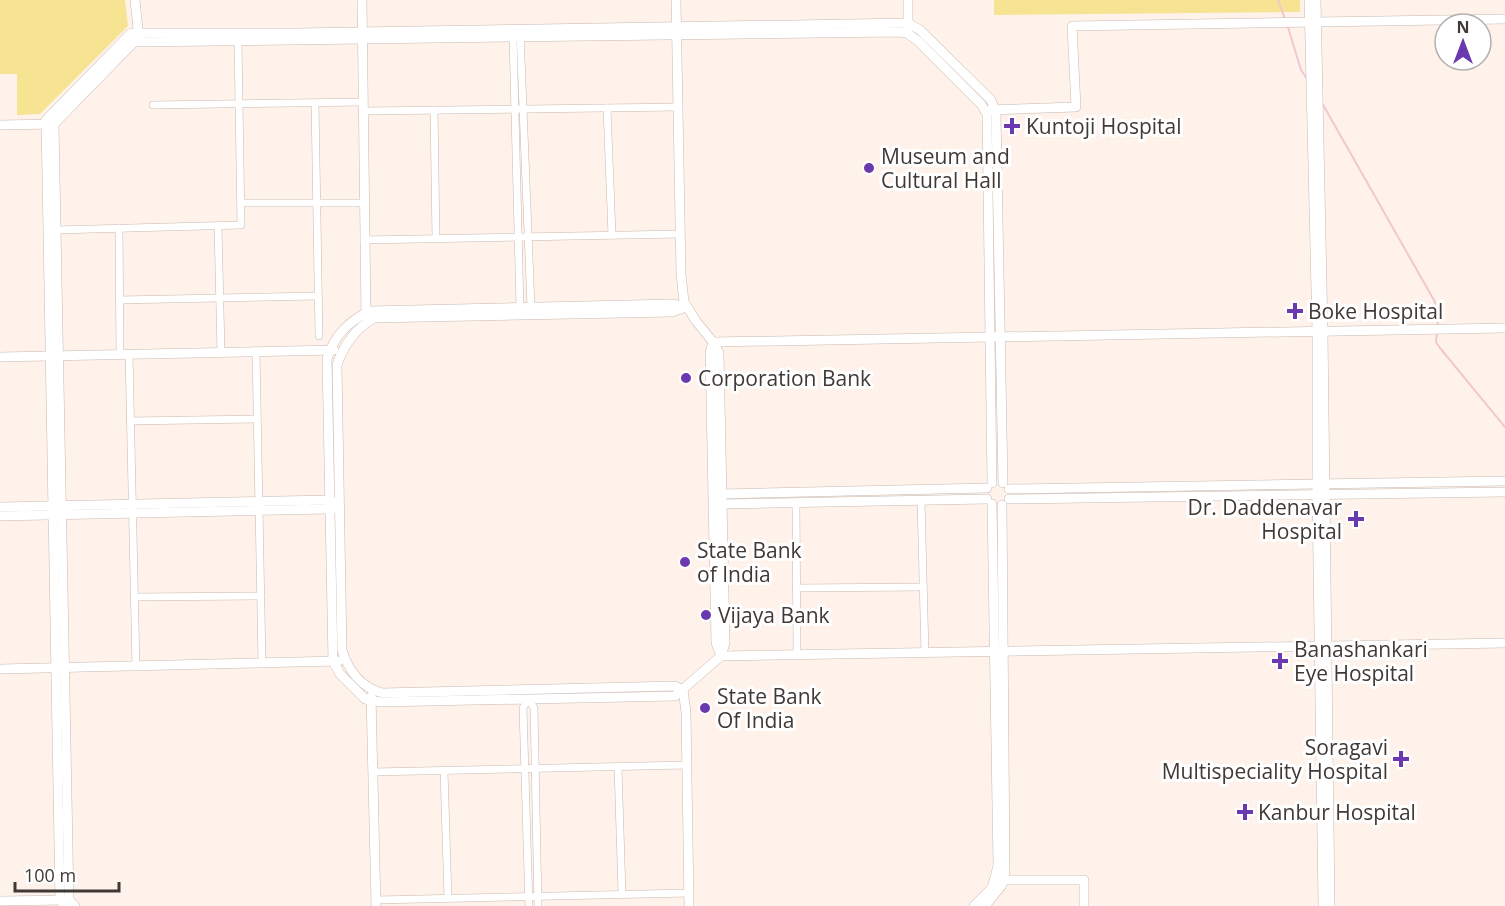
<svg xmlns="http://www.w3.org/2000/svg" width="1505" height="906" font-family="'Open Sans',sans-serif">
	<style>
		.green { fill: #f6e492 }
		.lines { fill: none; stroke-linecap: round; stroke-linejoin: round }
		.stream { stroke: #f3c7cf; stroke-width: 2 }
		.street-casing { stroke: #c8b9b0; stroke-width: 8 }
		.secondary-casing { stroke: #c8b9b0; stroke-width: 10 }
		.street { stroke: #fff; stroke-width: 7 }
		.secondary { stroke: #fff; stroke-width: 9 }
		.poi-dot { fill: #6a38af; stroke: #fff; stroke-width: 2 }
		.labels { text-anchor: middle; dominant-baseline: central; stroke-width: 6; stroke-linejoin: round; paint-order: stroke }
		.poi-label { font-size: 21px; fill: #403936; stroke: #fff; text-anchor: start }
	</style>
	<rect width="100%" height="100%" fill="#fef2ea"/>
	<g class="green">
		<polygon points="0,0 125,0 128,26 40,114 17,115 17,74 0,74"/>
		<polygon points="994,0 1300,0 1300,12 994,15"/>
	</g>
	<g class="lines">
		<g class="stream">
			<polyline points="1278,0 1285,19"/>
			<polyline points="1287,24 1301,70 1308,80"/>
			<polyline points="1322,103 1435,302 1438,325"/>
			<polyline points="1437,331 1436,342 1440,348 1505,427"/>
		</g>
		<g class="street-casing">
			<g id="street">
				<polyline points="515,33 513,36 520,307"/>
				<polyline points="520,33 531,307"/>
				<polyline points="315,103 319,336"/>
				<polyline points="153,105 363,102"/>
				<polyline points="607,108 612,235"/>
				<polyline points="434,110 436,239"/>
				<polyline points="363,111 678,107"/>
				<polyline points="241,203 364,203"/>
				<polyline points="218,226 221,352"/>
				<polyline points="119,228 120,354"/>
				<polyline points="56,230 241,225 238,40"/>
				<polyline points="364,240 680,234"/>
				<polyline points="119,300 318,296"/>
				<polyline points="256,351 262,664"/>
				<polyline points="129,354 136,667"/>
				<polyline points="130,421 257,419"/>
				<polyline points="921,500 925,653"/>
				<polyline points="796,503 797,654"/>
				<polyline points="796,588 923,587"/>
				<polyline points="134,597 261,596"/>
				<polyline points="528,699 534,708 538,906"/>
				<polyline points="528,699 523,708 529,906"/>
				<polyline points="618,767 622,894"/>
				<polyline points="444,771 448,898"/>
				<polyline points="373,772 687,765"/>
				<polyline points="376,900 689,893"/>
			</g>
		</g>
		<g class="secondary-casing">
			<g id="secondary">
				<polyline points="135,0 139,39"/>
				<polyline points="362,0 366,316"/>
				<polyline points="676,0 681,274 684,302 696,321 713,342 1505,328"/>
				<polyline points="1309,0 1317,332 1317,494 1323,906"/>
				<polyline points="1316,0 1323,332 1330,906"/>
				<polyline points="908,28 908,0"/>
				<polyline points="990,110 1076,107 1072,26 1505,19"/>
				<polyline points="54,124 69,900 75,906"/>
				<polyline points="0,125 54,124 134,42 896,32 907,33 918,41 981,104 987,114 992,483"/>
				<path d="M687 307 672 304 369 311C347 323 334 336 327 359L333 661 340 674 365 699 380 702 675 696 721 656 1505 643"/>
				<polygon points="713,342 719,353 725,643 721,656 716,643 710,352"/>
				<polyline points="0,357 334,350"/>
				<polyline points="1009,489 1505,481"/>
				<polyline points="717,497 722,494 987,488"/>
				<polyline points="1009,499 1505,492"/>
				<polyline points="717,502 722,504 987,499"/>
				<polyline points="0,507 330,500 333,502"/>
				<polyline points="0,516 330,509 335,508"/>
				<polyline points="0,669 339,661"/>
				<path d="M683 690 675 686 382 693C361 687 348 670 342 650L337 365C344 344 355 329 374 318L672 312 686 307"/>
				<polyline points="683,690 686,712 689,906"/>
				<polyline points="371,696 376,906"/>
				<polyline points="998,880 1084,880 1084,906"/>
				<polyline points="0,901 67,900"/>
				<polyline points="66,906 60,900 46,120 131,33 295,33 908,23 920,30 991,100 996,113 1003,483"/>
				<polyline points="974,906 992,888 998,866 992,504"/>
				<polyline points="985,906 1002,885 1005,871 1002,505"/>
			</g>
		</g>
		<use href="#street" class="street"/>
		<use href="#secondary" class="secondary"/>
	</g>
	<g class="poi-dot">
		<path d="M1009 117h6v6h6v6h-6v6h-6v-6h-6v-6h6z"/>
		<circle cx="869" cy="168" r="6"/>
		<path d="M1292 302h6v6h6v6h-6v6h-6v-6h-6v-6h6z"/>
		<circle cx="686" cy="378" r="6"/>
		<path d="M1353 510h6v6h6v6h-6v6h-6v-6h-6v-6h6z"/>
		<circle cx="685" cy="562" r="6"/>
		<circle cx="706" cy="615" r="6"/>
		<path d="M1277 652h6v6h6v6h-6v6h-6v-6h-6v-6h6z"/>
		<circle cx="705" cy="708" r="6"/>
		<path d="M1398 750h6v6h6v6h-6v6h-6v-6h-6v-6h6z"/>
		<path d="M1242 803h6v6h6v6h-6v6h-6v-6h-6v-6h6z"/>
	</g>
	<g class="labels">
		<g class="poi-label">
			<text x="1026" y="126">Kuntoji Hospital</text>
			<text x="881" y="156">Museum and<tspan x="881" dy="24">Cultural Hall</tspan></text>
			<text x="1308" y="311">Boke Hospital</text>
			<text x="698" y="378">Corporation Bank</text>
			<text x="1342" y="507" text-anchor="end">Dr. Daddenavar<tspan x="1342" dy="24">Hospital</tspan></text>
			<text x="697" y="550">State Bank<tspan x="697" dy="24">of India</tspan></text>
			<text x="718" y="615">Vijaya Bank</text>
			<text x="1294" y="649">Banashankari<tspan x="1294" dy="24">Eye Hospital</tspan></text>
			<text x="717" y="696">State Bank<tspan x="717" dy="24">Of India</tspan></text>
			<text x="1388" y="747" text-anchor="end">Soragavi<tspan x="1388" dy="24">Multispeciality Hospital</tspan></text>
			<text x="1258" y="812">Kanbur Hospital</text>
		</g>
	</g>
	<g transform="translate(1463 42)"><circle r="28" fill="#ffffff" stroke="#b3b0af" stroke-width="1.5"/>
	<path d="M0-4.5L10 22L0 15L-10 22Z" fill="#6a38af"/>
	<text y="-9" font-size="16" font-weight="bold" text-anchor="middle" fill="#403936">N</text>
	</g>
	<path d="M15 882v9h104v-9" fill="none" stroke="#403936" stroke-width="3"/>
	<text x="24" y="882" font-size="18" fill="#403936" stroke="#ffffff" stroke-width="4.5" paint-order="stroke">100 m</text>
</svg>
